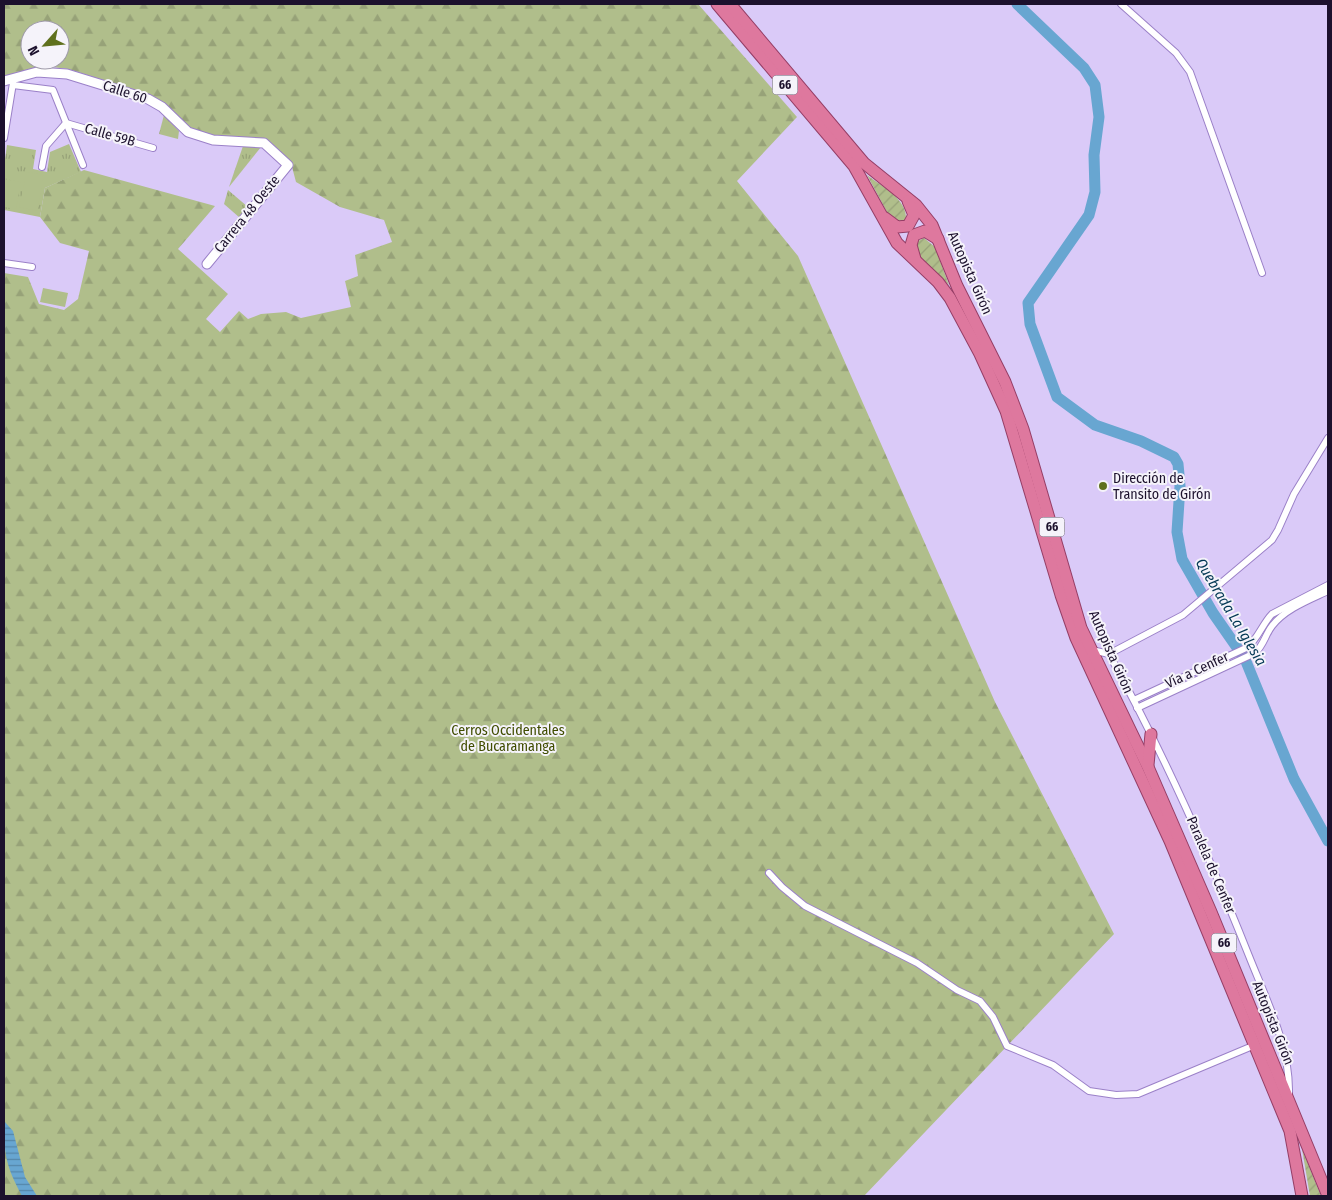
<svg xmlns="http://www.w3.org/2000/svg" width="1332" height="1200" font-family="'Fira Sans Condensed',sans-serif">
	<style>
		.forest { fill: url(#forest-firs); fill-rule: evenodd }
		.park { fill: url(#park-tufts) }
		.garden { fill: url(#garden-furrows) }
		.pitch { fill: #b0be8b }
		.water { fill: url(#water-rules) }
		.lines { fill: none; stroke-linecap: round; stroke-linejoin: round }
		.river { stroke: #68a6d1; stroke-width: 11 }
		.minor-casing { stroke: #9b81c8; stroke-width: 8 }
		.tertiary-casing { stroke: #9b81c8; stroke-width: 11 }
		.trunk-casing { stroke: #953e66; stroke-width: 13 }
		.minor { stroke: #fff; stroke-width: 6 }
		.tertiary { stroke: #fff; stroke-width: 9 }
		.trunk { stroke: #de789e; stroke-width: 11 }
		.poi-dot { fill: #5f701d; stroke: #f5f3fa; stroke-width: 2 }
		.labels { text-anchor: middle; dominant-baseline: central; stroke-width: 4; stroke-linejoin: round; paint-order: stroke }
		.shield { fill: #f5f3fa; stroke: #5d556a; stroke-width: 1 }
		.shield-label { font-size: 12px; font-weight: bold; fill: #1c112d }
		.street-label { font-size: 14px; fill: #1c112d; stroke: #f5f3fa }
		.poi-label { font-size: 14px; fill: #1c112d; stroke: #f5f3fa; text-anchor: start }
		.park-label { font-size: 14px; fill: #404d00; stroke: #f5f3fa }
		.water-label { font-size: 15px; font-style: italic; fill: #023754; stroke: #f5f3fa }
	</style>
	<defs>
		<pattern id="forest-firs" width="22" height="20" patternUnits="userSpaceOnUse" patternTransform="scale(1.25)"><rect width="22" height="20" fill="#b0be8b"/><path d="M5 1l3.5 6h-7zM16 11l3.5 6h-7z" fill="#97a278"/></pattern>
		<pattern id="park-tufts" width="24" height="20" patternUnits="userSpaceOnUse" patternTransform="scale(1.25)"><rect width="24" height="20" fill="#b0be8b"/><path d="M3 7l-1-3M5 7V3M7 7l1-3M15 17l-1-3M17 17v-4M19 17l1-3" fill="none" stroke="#97a278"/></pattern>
		<pattern id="garden-furrows" width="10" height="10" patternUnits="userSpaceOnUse" patternTransform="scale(1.25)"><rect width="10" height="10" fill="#b0be8b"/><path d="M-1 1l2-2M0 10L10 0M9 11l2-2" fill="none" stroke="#97a278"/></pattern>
		<pattern id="water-rules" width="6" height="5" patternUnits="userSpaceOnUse" patternTransform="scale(1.25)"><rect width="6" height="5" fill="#68a6d1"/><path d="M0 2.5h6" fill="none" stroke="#5586aa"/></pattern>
	</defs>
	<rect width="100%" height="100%" fill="#dacaf8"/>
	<path class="forest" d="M4 4H698L797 117 737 181 798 256 995 702 1114 934 864 1196H4V273L28 277 39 304 64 310 78 299 89 251 60 243 40 217 45 188 84 170 215 206 178 249 228 294 206 319 220 332 239 311 248 319 261 314 286 312 301 318 351 307 345 281 358 276 355 255 392 242 384 220 340 207 296 182 291 163 264 139 213 136 187 127 164 104 132 89 68 69 45 66 4 76ZM30 30H60V60H30Z"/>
	<g class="park">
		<polygon points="164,115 179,131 178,139 159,134"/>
		<polygon points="69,144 81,172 45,188 40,217 4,210 4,166 7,145 36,150 33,169 47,172 50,152"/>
		<polygon points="243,146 261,147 229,187"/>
		<polygon points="228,190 248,207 240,218 224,204"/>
	</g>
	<g class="garden">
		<path d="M867 175C881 186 908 199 906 220L898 221 887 212Z"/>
		<polygon points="924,238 935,247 949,285 915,253 916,242"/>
		<polygon points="1302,1149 1321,1196 1310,1196"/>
	</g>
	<g class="pitch">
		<polygon points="27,172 44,175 37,211 19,207"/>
		<polygon points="4,179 21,182 16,209 4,207"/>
		<polygon points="43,288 68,293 65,307 40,302"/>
	</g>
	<path class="water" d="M4 1121 13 1131 25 1177 37 1196H22C6 1166 4 1155 4 1121Z"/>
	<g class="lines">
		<polyline class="river" points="1017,4 1084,68 1095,85 1099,117 1094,155 1095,192 1089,215 1028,303 1030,324 1057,397 1095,425 1141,441 1174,457 1178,464 1180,486 1177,532 1182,559 1213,613 1245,659 1294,779 1328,841"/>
		<g class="minor-casing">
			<g id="minor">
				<polyline points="1121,4 1176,53 1190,72 1262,273"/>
				<polyline points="13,85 53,90 83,165"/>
				<polyline points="4,138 13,83"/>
				<polyline points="42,167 46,146 66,123 153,148"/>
				<polyline points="4,263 32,267"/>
				<path d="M1092 650 1109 654C1163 752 1208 853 1249 956 1266 999 1290 1046 1289 1093"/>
				<polyline points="1109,654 1183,615 1272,540 1278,530 1294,494 1328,438"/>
				<path d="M1134 700 1246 648C1258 640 1262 624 1272 614L1328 585"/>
				<path d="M1137 708 1255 653C1264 645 1265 635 1272 626 1285 609 1309 600 1328 591"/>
				<polyline points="769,873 782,887 805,906 917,963 957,990 980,1001 993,1017 1007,1046 1053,1065 1089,1091 1116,1095 1138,1094 1255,1045"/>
			</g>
		</g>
		<g class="tertiary-casing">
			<polyline id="tertiary" points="4,81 37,72 67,74 148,99 162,107 188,132 213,140 264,143 288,165 207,264"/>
		</g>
		<g class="trunk-casing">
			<g id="trunk">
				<polyline points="717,4 854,166 897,243 938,282 950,298 980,354 1006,411 1061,595 1076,638 1170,841 1290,1131 1302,1196"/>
				<polyline points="730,4 864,163 916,205 932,225 957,286 1005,382 1023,429 1081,628 1148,767 1211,912 1328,1196"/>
				<polyline points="885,218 897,227 908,226 914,215 908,201"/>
				<polyline points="915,259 911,245 914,235 925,231 938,239"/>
				<polyline points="1148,765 1151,734"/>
			</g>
		</g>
		<use href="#minor" class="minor"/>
		<use href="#tertiary" class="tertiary"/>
		<use href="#trunk" class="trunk"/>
	</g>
	<circle class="poi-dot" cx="1103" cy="486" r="5"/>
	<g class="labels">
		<g class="shield">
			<rect x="772.5" y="75.5" width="25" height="19" rx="4"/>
			<rect x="1039.5" y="517.5" width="25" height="19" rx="4"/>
			<rect x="1211.5" y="933.5" width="25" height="19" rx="4"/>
		</g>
		<g class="shield-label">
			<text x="785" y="85">66</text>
			<text x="1052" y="527">66</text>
			<text x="1224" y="943">66</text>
		</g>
		<g class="street-label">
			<text transform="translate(125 92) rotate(18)">Calle 60</text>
			<text transform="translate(110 135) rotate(16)">Calle 59B</text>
			<text transform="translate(247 214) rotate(-51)">Carrera 48 Oeste</text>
			<text transform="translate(970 273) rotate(66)">Autopista Girón</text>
			<text transform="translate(1111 652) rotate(66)">Autopista Girón</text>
			<text transform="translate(1197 670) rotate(-25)">Vía a Cenfer</text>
			<text transform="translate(1211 865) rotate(67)">Paralela de Cenfer</text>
			<text transform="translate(1273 1023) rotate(68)">Autopista Girón</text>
		</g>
		<g class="poi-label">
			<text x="1113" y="478">Dirección de<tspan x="1113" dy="16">Transito de Girón</tspan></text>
		</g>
		<g class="park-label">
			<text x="508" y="730">Cerros Occidentales<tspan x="508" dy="16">de Bucaramanga</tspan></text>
		</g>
		<g class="water-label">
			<text transform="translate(1231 612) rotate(59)">Quebrada La Iglesia</text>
		</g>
	</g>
	<rect width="1332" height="1200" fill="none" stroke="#1c112d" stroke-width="10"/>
	<g transform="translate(45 45) rotate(243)"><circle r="24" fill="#f5f3fa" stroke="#9e99a8"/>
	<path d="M0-4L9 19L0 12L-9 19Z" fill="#5f701d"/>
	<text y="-8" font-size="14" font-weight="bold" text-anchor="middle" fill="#1c112d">N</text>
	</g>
</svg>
